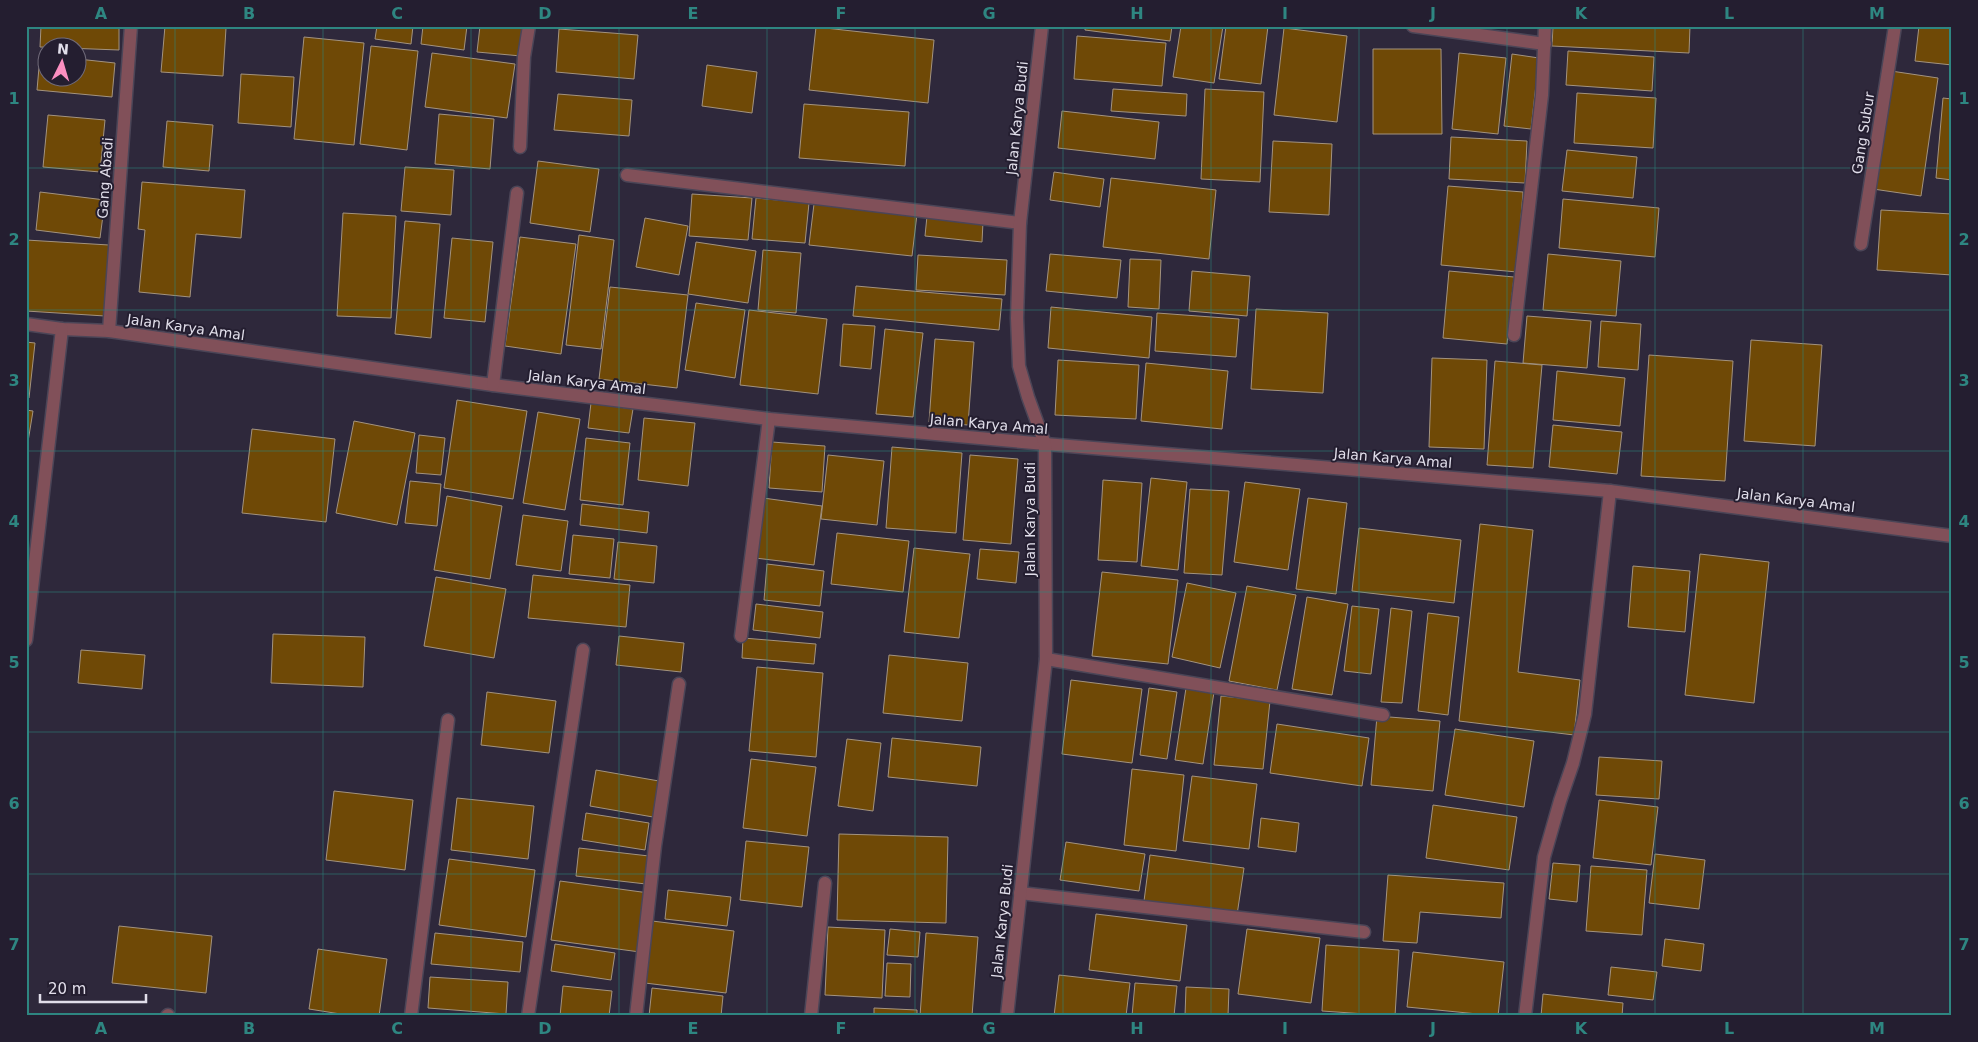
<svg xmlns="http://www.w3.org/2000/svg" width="1978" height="1042" font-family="'DejaVu Sans',sans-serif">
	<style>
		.building { fill: #6f4906; stroke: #a3937f }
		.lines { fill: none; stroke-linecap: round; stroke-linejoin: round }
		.service-casing { stroke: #4b4557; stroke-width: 15 }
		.minor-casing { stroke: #4b4557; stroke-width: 15 }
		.service { stroke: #815059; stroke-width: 12 }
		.minor { stroke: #815059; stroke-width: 12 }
		.grid { fill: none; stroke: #2e8681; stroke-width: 1; stroke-opacity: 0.55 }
		.labels { text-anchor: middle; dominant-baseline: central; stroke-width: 4; stroke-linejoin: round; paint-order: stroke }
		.street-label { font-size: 14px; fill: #e1deea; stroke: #241e30 }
		.neatline { fill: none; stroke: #2e8681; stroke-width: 2 }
		.grid-label { font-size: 16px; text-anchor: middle; font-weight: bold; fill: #2e8681 }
	</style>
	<rect width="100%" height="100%" fill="#2e283b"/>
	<g class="building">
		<polygon points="41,26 119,26 119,50 40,47"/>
		<polygon points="165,26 226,28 223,76 161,72"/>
		<polygon points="377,26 413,26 411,44 375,39"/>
		<polygon points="423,26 467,26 464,50 421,44"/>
		<polygon points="480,26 524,26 521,56 477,52"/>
		<polygon points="1085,26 1172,26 1170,41 1085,30"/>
		<polygon points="1181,26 1223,26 1214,83 1173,77"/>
		<polygon points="1226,26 1268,26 1261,84 1219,79"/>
		<polygon points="1553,26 1690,26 1689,53 1552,46"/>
		<polygon points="1919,26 1952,26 1952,65 1915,61"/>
		<polygon points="816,27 934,40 928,103 809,90"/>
		<polygon points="1284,28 1347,36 1337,122 1274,115"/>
		<polygon points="559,29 638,35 634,79 556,72"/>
		<polygon points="1077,36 1166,43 1162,86 1074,79"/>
		<polygon points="304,37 364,43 354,145 294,139"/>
		<polygon points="371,46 418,51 407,150 360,144"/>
		<polygon points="1373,49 1441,49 1442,134 1373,134"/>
		<polygon points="1568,51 1654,57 1652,91 1566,85"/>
		<polygon points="432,53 515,64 507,118 425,107"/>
		<polygon points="1459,53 1506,58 1498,134 1452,129"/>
		<polygon points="1512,54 1539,58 1531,129 1504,126"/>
		<polygon points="40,56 48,57 48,78 78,78 78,59 115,63 112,97 37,90"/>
		<polygon points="707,65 757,72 752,113 702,106"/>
		<polygon points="1891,71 1938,78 1921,196 1873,189"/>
		<polygon points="241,74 294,77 291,127 238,123"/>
		<polygon points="1113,89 1187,94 1186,116 1111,111"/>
		<polygon points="1205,89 1264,92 1260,182 1201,179"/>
		<polygon points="1577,93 1656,98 1653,148 1574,143"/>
		<polygon points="558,94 632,100 629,136 554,130"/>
		<polygon points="1943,98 1952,99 1952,180 1936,178"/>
		<polygon points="804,104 909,112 905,166 799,158"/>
		<polygon points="1062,111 1159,122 1155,159 1058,148"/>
		<polygon points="439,114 494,119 490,169 435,164"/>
		<polygon points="48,115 105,120 100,172 43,167"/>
		<polygon points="167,121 213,125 209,171 163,167"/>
		<polygon points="1451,137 1527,141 1525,183 1449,179"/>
		<polygon points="1273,141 1332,144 1329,215 1269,212"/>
		<polygon points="1567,150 1637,157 1633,198 1562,191"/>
		<polygon points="538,161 599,169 590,232 530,223"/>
		<polygon points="405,167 454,170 451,215 401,211"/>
		<polygon points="1054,172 1104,179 1100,207 1050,200"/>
		<polygon points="1111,178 1216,190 1209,259 1103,247"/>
		<polygon points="142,182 245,190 241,238 196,234 190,297 139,292 145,230 138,229"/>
		<polygon points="1448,186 1523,192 1517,272 1441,265"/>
		<polygon points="40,192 105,200 100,238 36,230"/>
		<polygon points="692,194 752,198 748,240 689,236"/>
		<polygon points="756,198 809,203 805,243 752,239"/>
		<polygon points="1563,199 1659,208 1655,257 1559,248"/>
		<polygon points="814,204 917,214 912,256 809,245"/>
		<polygon points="1881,210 1952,214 1952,275 1877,270"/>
		<polygon points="343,213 396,216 391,318 337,316"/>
		<polygon points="927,216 983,222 982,242 925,236"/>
		<polygon points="645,218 688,226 679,275 636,267"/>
		<polygon points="405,221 440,224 431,338 395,334"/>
		<polygon points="579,235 614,240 601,349 566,345"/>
		<polygon points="520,237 576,244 561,354 505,346"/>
		<polygon points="452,238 493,242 485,322 444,318"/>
		<polygon points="26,240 109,245 105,316 26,311"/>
		<polygon points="696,242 756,251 748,303 688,294"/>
		<polygon points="763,250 801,253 796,313 758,310"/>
		<polygon points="1050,254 1121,260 1117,298 1046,291"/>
		<polygon points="1548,254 1621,261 1616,316 1543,310"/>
		<polygon points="918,255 1007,260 1005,295 916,290"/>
		<polygon points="1130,259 1161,260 1159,309 1128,307"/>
		<polygon points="1192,271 1250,276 1247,316 1189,311"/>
		<polygon points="1449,271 1514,277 1507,344 1443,338"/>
		<polygon points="856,286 1002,299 999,330 853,316"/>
		<polygon points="610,287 688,295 677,388 599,379"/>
		<polygon points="696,303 745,310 735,378 685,370"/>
		<polygon points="1051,307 1152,317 1149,358 1048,348"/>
		<polygon points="1256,309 1328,313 1323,393 1251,389"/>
		<polygon points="749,310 827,319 818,394 740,385"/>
		<polygon points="1157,313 1239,319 1236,357 1155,351"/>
		<polygon points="1527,316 1591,321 1587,368 1523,363"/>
		<polygon points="1601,321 1641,324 1638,370 1598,367"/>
		<polygon points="843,324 875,326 871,369 840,366"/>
		<polygon points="885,329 923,333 913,417 876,414"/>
		<polygon points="935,339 974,342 968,425 929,422"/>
		<polygon points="1751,340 1822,345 1815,446 1744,441"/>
		<polygon points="26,342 35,343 29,398 26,398"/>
		<polygon points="1649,355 1733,361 1725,481 1641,476"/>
		<polygon points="1432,358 1487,360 1484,449 1429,447"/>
		<polygon points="1058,360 1139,365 1136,419 1055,415"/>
		<polygon points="1495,361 1542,365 1533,468 1487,465"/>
		<polygon points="1146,363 1228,371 1222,429 1141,421"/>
		<polygon points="1557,371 1625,378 1620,426 1553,420"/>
		<polygon points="457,400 527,411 513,499 444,488"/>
		<polygon points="591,403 633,409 629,433 588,428"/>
		<polygon points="26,410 33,411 26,454"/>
		<polygon points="538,412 580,419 565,510 523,503"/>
		<polygon points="644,418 695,423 688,486 638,480"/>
		<polygon points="354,421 415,433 397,525 336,513"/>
		<polygon points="1553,425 1622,432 1617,474 1549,467"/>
		<polygon points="252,429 335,439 326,522 242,513"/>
		<polygon points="419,435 445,438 441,475 416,473"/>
		<polygon points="586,438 630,443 623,505 580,500"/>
		<polygon points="772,442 825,446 822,492 769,488"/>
		<polygon points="892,447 962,453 956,533 886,528"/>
		<polygon points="828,455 884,461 877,525 821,519"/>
		<polygon points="970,455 1018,459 1011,544 963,540"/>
		<polygon points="1151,478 1187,482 1178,570 1141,566"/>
		<polygon points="1103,480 1142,483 1137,562 1098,560"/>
		<polygon points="410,481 441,484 437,526 405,523"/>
		<polygon points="1245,482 1300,489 1288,570 1234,562"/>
		<polygon points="1190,489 1229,491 1222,575 1184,573"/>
		<polygon points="447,496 502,506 490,579 434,570"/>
		<polygon points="763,498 822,506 814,565 755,558"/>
		<polygon points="1308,498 1347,503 1336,594 1296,589"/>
		<polygon points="582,504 649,512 647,533 580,525"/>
		<polygon points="523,515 568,521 561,571 516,565"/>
		<polygon points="1480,524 1533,530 1518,672 1580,680 1574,735 1459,721"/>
		<polygon points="1359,528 1461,540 1454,603 1352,591"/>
		<polygon points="837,533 909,541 903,592 831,584"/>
		<polygon points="573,535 614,539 610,578 569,574"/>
		<polygon points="618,542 657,546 654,583 614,579"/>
		<polygon points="914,548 970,554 959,638 904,632"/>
		<polygon points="980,549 1019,552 1016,583 977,579"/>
		<polygon points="1700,554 1769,562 1754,703 1685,695"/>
		<polygon points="767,564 824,571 820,606 764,600"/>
		<polygon points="1633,566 1690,571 1685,632 1628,627"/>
		<polygon points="1102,572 1178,580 1168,664 1092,656"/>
		<polygon points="533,575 630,585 626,627 528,618"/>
		<polygon points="436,577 506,589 494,658 424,646"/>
		<polygon points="1187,583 1236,593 1220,668 1172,657"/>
		<polygon points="1247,586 1296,595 1277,690 1229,681"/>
		<polygon points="1307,597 1348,604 1332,695 1292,689"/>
		<polygon points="756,604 823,612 820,638 753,630"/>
		<polygon points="1352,606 1379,609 1371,674 1344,671"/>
		<polygon points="1391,608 1412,611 1402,703 1381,702"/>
		<polygon points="1428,613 1459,617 1448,715 1418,711"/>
		<polygon points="273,634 365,637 363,687 271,683"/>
		<polygon points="619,636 684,643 681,672 616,665"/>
		<polygon points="743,638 816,644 814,664 742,658"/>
		<polygon points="81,650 145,655 142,689 78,683"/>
		<polygon points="889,655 968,663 962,721 883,713"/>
		<polygon points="757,667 823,673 816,757 749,751"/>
		<polygon points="1071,680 1142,689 1132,763 1062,754"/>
		<polygon points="1149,688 1177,692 1167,759 1140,755"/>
		<polygon points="1186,688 1214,692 1203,764 1175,760"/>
		<polygon points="487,692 556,701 549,753 481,745"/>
		<polygon points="1221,696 1270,701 1263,769 1214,765"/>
		<polygon points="1377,716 1440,721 1433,791 1371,785"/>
		<polygon points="1277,724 1369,738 1362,786 1270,773"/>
		<polygon points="1455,729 1534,741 1524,807 1445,795"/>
		<polygon points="892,738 981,747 977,786 888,777"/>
		<polygon points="847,739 881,743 873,811 838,806"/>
		<polygon points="1599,757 1662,761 1659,799 1596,795"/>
		<polygon points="751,759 816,767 807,836 743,828"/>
		<polygon points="1132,769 1184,775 1176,851 1124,845"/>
		<polygon points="596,770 659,781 653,817 590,806"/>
		<polygon points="1192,776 1257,784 1249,849 1183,841"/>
		<polygon points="334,791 413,800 405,870 326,860"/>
		<polygon points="457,798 534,806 528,859 451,850"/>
		<polygon points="1599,800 1658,807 1651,865 1593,858"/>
		<polygon points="1433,805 1517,817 1509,870 1426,858"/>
		<polygon points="586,813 649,823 645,850 582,840"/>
		<polygon points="1261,818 1299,823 1296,852 1258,847"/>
		<polygon points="839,834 948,837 946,923 837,920"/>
		<polygon points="746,841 809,847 802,907 740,900"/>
		<polygon points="1066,842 1145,854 1139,891 1060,880"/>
		<polygon points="579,848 649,856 646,884 576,876"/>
		<polygon points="1655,854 1705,860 1699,909 1649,903"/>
		<polygon points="1150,855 1244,868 1237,915 1144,901"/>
		<polygon points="449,859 535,870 526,937 439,925"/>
		<polygon points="1553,863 1580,865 1577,902 1549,899"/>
		<polygon points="1591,866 1647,870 1642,935 1586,931"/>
		<polygon points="1388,875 1504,883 1501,918 1420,912 1417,943 1383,941"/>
		<polygon points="560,881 649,893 640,952 551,940"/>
		<polygon points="668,890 731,897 727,926 665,919"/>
		<polygon points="1096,914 1187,925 1180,981 1089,970"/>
		<polygon points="652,921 734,931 726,993 645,983"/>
		<polygon points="119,926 212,936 206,993 112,983"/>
		<polygon points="828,927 885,930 882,998 825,995"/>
		<polygon points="890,929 920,932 918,957 887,955"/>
		<polygon points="1247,929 1320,938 1311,1003 1238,994"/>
		<polygon points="435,933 523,942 520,972 431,964"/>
		<polygon points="926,933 978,937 972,1016 920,1016"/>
		<polygon points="1665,939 1704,944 1701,971 1662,966"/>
		<polygon points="555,944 615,953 611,980 551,971"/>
		<polygon points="1326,945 1399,950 1395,1016 1322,1011"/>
		<polygon points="318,949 387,959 379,1016 353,1016 309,1009"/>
		<polygon points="1413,952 1504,962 1498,1016 1407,1007"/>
		<polygon points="887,963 911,964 910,997 885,996"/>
		<polygon points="1611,967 1657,972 1653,1000 1608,995"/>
		<polygon points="1059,975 1130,983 1126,1016 1054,1016"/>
		<polygon points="430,977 508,982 506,1014 428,1008"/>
		<polygon points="1135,983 1177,986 1174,1016 1132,1016"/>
		<polygon points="563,986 612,991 609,1016 560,1016"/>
		<polygon points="1186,987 1229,989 1228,1016 1185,1016"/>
		<polygon points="652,988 723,996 721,1016 649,1016"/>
		<polygon points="1543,994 1623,1003 1622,1016 1541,1016"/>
		<polygon points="874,1008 917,1010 917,1016 874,1016"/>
	</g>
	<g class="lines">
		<g class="service-casing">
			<polyline id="service" points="167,1016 168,1015"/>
		</g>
		<g class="minor-casing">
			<g id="minor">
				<polyline points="1413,26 1545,44"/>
				<polyline points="520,147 524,57 529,26"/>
				<polyline points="627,175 1020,223"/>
				<polyline points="1861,244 1895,26"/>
				<polyline points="26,324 62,329 109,331 493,385 769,419 1045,444 1610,491 1952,536"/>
				<polyline points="109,331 131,26"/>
				<polyline points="1514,335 1542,95 1545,26"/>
				<polyline points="493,385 517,193"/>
				<polyline points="741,636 769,419"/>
				<polyline points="26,640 62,329"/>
				<polyline points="1046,659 1383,715"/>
				<polyline points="1020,893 1364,932"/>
				<polyline points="411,1016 448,720"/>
				<polyline points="528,1016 583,650"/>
				<polyline points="636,1016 655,846 679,684"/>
				<polyline points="811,1016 825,883"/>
				<polyline points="1007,1016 1046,659 1045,444 1028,397 1019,366 1017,318 1020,223 1042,26"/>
				<polyline points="1525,1016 1544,857 1560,801 1573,763 1585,714 1610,491"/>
			</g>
		</g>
		<use href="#service" class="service"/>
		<use href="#minor" class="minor"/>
	</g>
	<path class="grid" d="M175 26V1016M323 26V1016M471 26V1016M619 26V1016M767 26V1016M915 26V1016M1063 26V1016M1211 26V1016M1359 26V1016M1507 26V1016M1655 26V1016M1803 26V1016M26 168H1952M26 310H1952M26 451H1952M26 592H1952M26 732H1952M26 874H1952"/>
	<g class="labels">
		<g class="street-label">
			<text transform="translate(1017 118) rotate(-84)">Jalan Karya Budi</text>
			<text transform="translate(1863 133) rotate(-81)">Gang Subur</text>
			<text transform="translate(105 178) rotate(-86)">Gang Abadi</text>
			<text transform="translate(186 327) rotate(8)">Jalan Karya Amal</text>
			<text transform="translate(587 382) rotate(7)">Jalan Karya Amal</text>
			<text transform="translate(989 424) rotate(5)">Jalan Karya Amal</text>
			<text transform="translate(1393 458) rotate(5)">Jalan Karya Amal</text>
			<text transform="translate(1796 500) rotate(7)">Jalan Karya Amal</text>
			<text transform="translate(1030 519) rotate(-90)">Jalan Karya Budi</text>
			<text transform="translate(1002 921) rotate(-84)">Jalan Karya Budi</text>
		</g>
	</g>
	<rect width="1978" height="1042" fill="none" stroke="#241e30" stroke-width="55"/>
	<g transform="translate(62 62) rotate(5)"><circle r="24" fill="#241e30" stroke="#706b7a"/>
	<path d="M0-4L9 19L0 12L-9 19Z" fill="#fc8fc1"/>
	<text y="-8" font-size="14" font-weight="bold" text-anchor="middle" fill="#e1deea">N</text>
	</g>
	<path d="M40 994v8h106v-8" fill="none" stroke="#e1deea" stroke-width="2.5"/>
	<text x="48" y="994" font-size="15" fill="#e1deea" stroke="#241e30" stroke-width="4" paint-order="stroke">20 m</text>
	<rect x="28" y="28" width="1922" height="986" class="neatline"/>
	<g class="grid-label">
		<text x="101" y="19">A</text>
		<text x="249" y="19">B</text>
		<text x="397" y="19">C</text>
		<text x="545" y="19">D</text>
		<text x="693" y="19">E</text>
		<text x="841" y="19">F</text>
		<text x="989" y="19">G</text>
		<text x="1137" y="19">H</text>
		<text x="1285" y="19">I</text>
		<text x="1433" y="19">J</text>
		<text x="1581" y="19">K</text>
		<text x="1729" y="19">L</text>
		<text x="1877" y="19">M</text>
		<text x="14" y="104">1</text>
		<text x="1964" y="104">1</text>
		<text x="14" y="245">2</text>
		<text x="1964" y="245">2</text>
		<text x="14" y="386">3</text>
		<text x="1964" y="386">3</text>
		<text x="14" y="527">4</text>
		<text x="1964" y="527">4</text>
		<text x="14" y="668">5</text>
		<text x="1964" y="668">5</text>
		<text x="14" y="809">6</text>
		<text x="1964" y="809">6</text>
		<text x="14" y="950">7</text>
		<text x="1964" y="950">7</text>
		<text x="101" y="1034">A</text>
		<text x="249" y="1034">B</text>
		<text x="397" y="1034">C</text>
		<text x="545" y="1034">D</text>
		<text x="693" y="1034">E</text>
		<text x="841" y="1034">F</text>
		<text x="989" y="1034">G</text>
		<text x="1137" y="1034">H</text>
		<text x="1285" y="1034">I</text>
		<text x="1433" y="1034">J</text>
		<text x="1581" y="1034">K</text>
		<text x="1729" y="1034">L</text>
		<text x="1877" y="1034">M</text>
	</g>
</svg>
